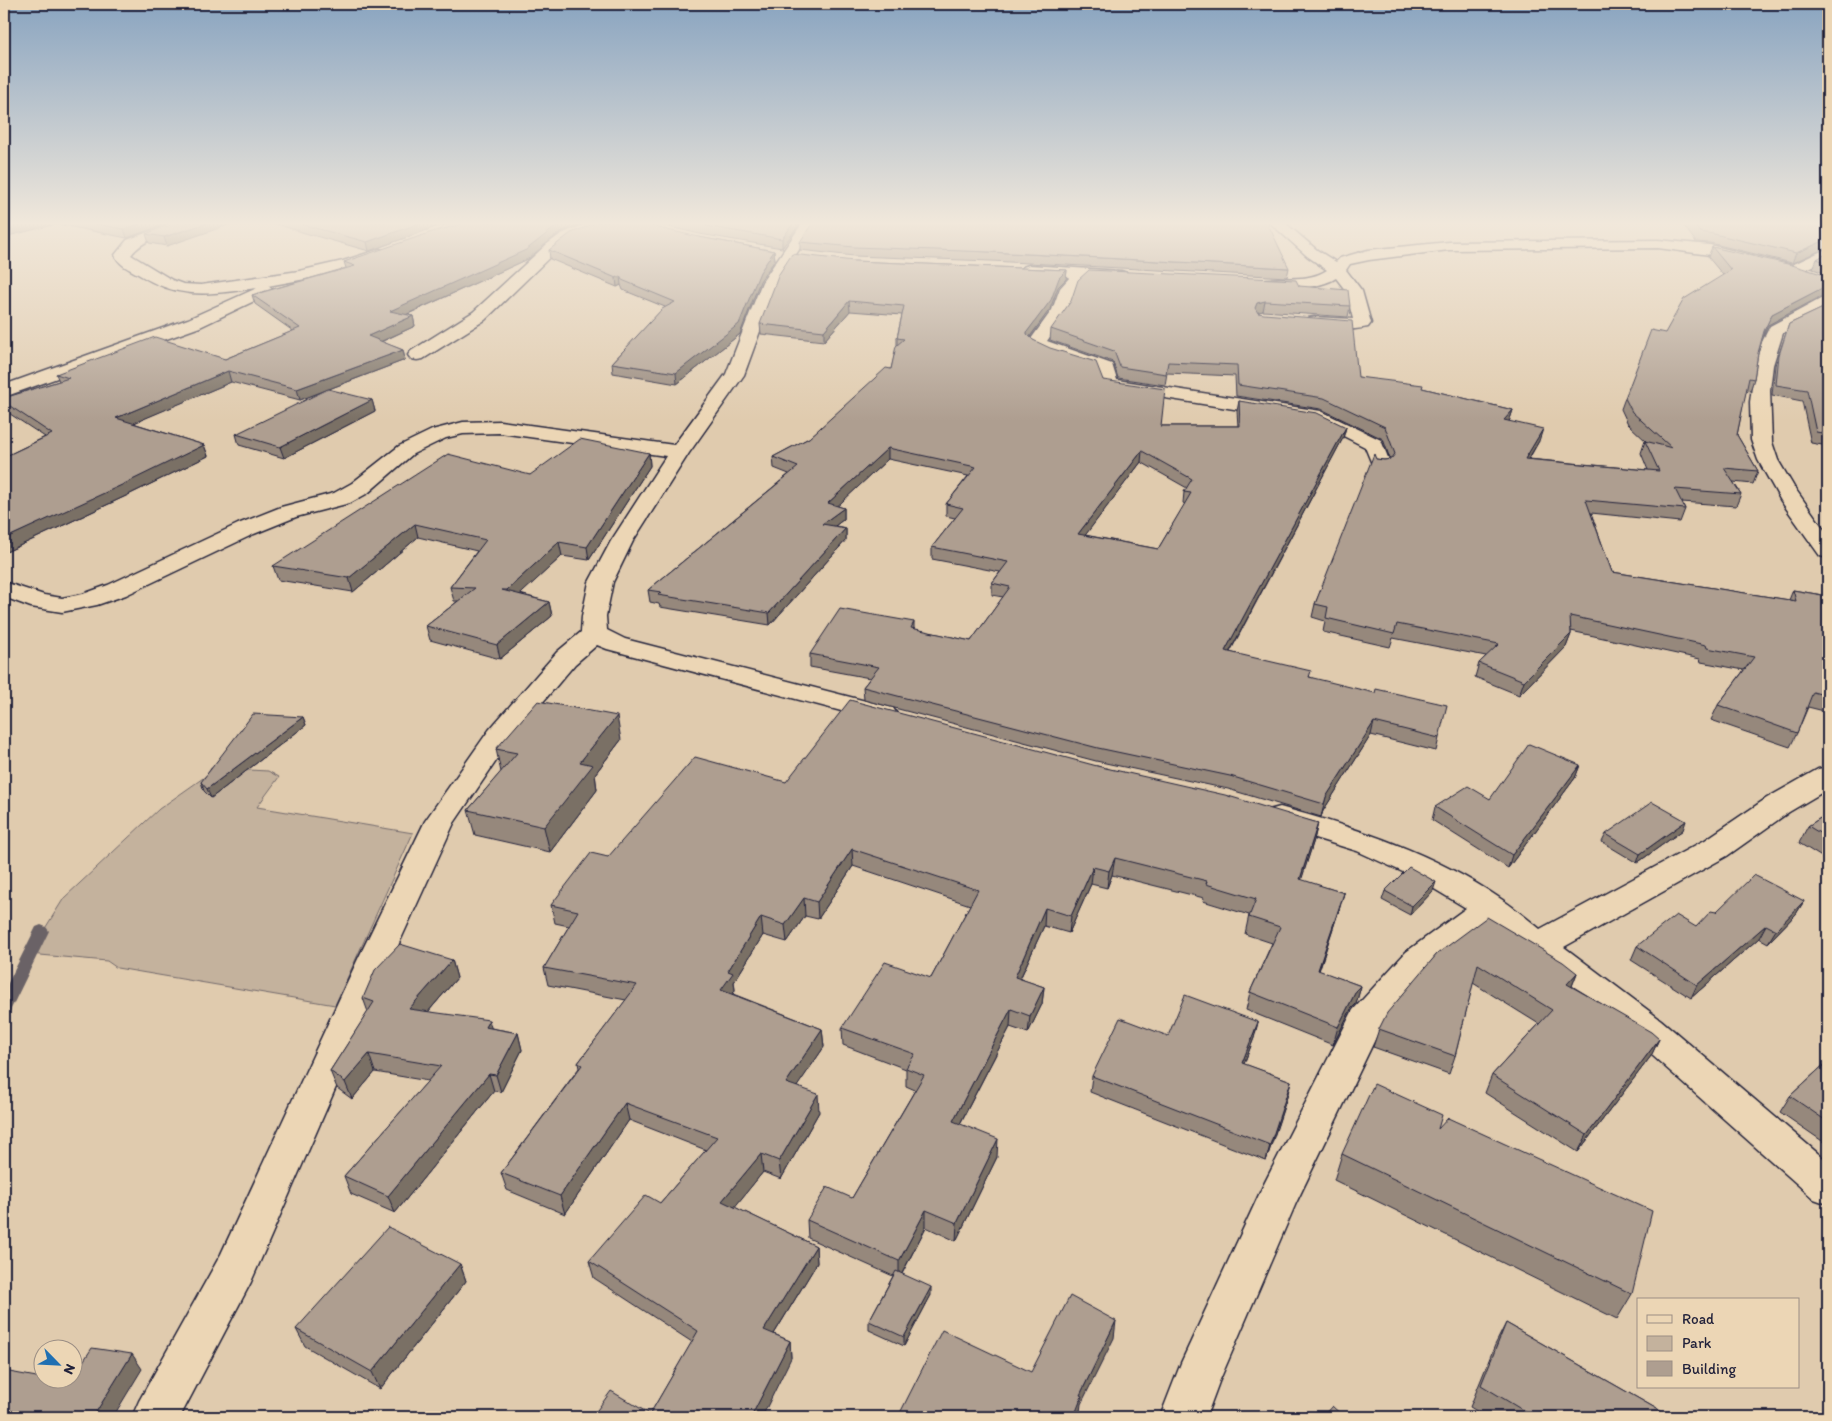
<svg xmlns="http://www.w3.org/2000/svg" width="1832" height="1421" font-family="Itim,sans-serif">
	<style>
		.green { fill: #c4b29d; stroke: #736a6c }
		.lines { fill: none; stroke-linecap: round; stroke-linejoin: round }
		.stream { fill: #6a6266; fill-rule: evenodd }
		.minor-casing { stroke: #22223b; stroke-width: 3 }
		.minor { fill: #ecd6b5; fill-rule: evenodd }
		.wall { fill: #96887c; stroke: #22223b; fill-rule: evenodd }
		.shaded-wall { fill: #7a6f65; stroke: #22223b }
		.building { fill: #ae9e90; stroke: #22223b; fill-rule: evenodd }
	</style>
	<rect width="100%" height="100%" fill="#e0cbae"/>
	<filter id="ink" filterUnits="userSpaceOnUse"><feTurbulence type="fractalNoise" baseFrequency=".02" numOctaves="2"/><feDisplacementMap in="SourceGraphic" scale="10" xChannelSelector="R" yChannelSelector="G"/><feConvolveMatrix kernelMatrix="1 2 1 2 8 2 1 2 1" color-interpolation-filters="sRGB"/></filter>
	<g filter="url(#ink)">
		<polygon class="green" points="211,768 268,771 279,777 257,807 413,833 335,1005 117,968 107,961 29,954 64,898 159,809 206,776"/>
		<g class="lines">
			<polygon class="stream" points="41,925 46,927 49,931 10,1011 4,1013 4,991 36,927"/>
			<g class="minor-casing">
				<g id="minor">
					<path d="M175 222H202L200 225C177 231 146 235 131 255L172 280 183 284 201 285 299 271 343 261 380 249 385 251 388 254 385 257 332 274 268 286 273 290 271 293 200 327 4 397V385L188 319 257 288C210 294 181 301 138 274 129 269 119 265 115 255L127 240Z"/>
					<polygon points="590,222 609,222 607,225 571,240 557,250 485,320 423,359 417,360 411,359 408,355 411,351 473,312 547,244 561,234"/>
					<polygon points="803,222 817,222 778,282 744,375 689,453 633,541 613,582 606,616 607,630 625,639 893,708 897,714 893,720 883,722 607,649 597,645 575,664 509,742 454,823 391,961 251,1282 180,1417 132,1417 139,1401 221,1254 357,961 425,821 489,730 557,652 581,632 582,616 589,582 611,541 666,456 500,433 463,434 446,438 413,454 368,493 350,503 296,517 254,534 126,595 97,605 62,612 31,607 4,597 4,582 44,595 62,598 83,594 108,585 238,524 281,507 334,493 352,483 399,446 432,430 463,422 500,421 674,445 726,374 762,282"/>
					<path d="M1269 222H1284L1317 250 1336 262 1340 258 1368 250 1449 242 1658 240 1710 245 1792 265 1828 248V259L1794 275 1710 255 1658 248 1449 250 1369 260 1350 264 1346 270 1362 291 1371 323 1368 327C1349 331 1327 330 1308 326L1305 322 1308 318 1314 317 1353 319 1346 291 1336 278C1320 289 1274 292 1255 287L1253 284 1255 281C1279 275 1306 284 1327 270L1307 256Z"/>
					<path d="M1029 265 1121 271 1127 273 1129 276 1127 279 1121 281 1087 279 1076 289 1069 310 1047 341 1112 364 1117 380 1321 411 1381 440 1391 465 1388 469 1381 471 1374 469 1365 447 1316 422 1102 388 1100 384 1097 371C1081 365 1038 357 1028 343L1052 310 1060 288 1070 277 1023 273 1021 270 1023 267Z"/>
					<polygon points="1828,295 1828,308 1818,316 1783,333 1773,365 1770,390 1772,442 1778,460 1794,487 1828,535 1828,558 1820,556 1781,501 1758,460 1751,440 1750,402 1755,365 1762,342 1770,326"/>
					<path d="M1828 767V789L1789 812 1727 856 1564 947 1661 1020 1828 1162V1204L1814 1199 1635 1040 1490 925 1430 970 1380 1029 1296 1203 1219 1382 1206 1417H1160L1181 1363 1263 1186 1353 1010 1406 952 1466 908 1416 878 1357 851 1269 824 1265 817 1269 810 1280 807C1357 828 1434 853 1501 899 1515 908 1527 919 1540 929L1705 840 1767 798 1818 769Z"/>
				</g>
			</g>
			<use href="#minor" class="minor"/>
		</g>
		<g class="wall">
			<polygon points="4,222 171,222 127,238 57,224"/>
			<polygon points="184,222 167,246 149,243 146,234"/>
			<polygon points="270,222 461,222 438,226 369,251 305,233"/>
			<polygon points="471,222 586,222 560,232 528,259 406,315 413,316 415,326 381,342 403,350 405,360 300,400 231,382 133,423 204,445 208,456 128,495 4,553 4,457 45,437 4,410 4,398 59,381 56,374 225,359 293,331 255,304 252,295 346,268 344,262"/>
			<polygon points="648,222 801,222 782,248 700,234"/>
			<polygon points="1684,222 1828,223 1828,247 1792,263 1710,243 1696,242 1683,225"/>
			<polygon points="699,237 774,251 775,260 760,281 740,334 677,384 613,373 612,363 665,307 623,290 621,285 617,287 550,259 549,250"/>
			<polygon points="800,242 1289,268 1287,277 991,261 854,256 800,250"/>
			<polygon points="1712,247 1828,276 1828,294 1827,293 1768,325 1763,337 1758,353 1754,379 1750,391 1746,390 1737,435 1758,471 1753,484 1733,482 1741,494 1736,506 1682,502 1685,509 1680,522 1591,513 1612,572 1789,600 1793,590 1828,596 1828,712 1808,707 1797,733 1790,747 1711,720 1718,705 1744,670 1701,662 1700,659 1571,631 1571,634 1566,647 1519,695 1475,677 1479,663 1486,656 1393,638 1390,647 1323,632 1325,621 1312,617 1315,604 1376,459 1384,460 1390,459 1383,439 1321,409 1236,396 1235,376 1167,373 1165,385 1118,378 1113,362 1050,340 1051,329 1299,286 1350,306 1348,317 1263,311 1258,312 1358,377 1422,388 1513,410 1509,422 1539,441 1529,459 1648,470 1641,453 1645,441 1647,442 1628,424 1621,409 1625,398 1665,333 1723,275 1708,257"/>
			<polygon points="1828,253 1828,274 1813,269 1817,259"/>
			<path d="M854 261 1067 270 1066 279 1058 287 1050 309 1030 337 1033 340 1103 380 1161 426H1238L1237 411 1239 401 1346 427 1343 438 1230 652 1310 677 1439 738 1436 751 1371 735 1323 811 1321 817 1228 789 1096 761 864 700 863 687 870 678 810 667V654L914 622V629L971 641 1003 597 992 595V583L1000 572 932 559V547L955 518 946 516V504L968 476 888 459 837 506 844 508V519L835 526 846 528V540L770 625 660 607 659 604 650 602 648 590 789 474 774 468 773 457 809 438 891 369 897 345V338L902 315 850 311 824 341 761 334 760 324ZM1141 462 1187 488 1184 492 1183 503 1185 504 1158 549 1085 535Z"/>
			<polygon points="1828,304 1828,446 1811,443 1802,401 1772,395 1775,365 1789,324 1823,308"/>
			<polygon points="372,400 375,411 284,458 239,445 236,434"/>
			<polygon points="649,453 650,466 589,560 562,556 520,594 549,602 552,616 500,659 430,640 426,626 458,601 454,601 450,587 477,551 418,537 353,592 278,580 273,566 530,475"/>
			<polygon points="303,717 306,725 211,798 204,791 201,782"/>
			<polygon points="621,740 595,774 597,790 550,852 475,835 468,810 501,772 496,749"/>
			<polygon points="1580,765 1575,778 1508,868 1432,820 1435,807 1490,799"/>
			<polygon points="1097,766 1318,823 1314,840 1301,880 1344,893 1339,910 1319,971 1361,986 1356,1004 1351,1009 1333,1045 1246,1010 1250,992 1272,943 1245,934 1249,915 1203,901 1204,898 1112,875 1107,888 1091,884 1069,933 1044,926 1020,979 1044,987 1042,1004 1028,1033 1010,1027 960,1124 997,1157 956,1241 926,1227 902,1274 931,1295 904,1346 869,1330 869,1321 893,1276 808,1238 807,1220 852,1198 915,1090 906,1086 906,1069 843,1045 842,1028 931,978 970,905 853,866 818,919 805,916 787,942 763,935 734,982 735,990 733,994 822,1029 824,1047 797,1086 819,1112 781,1179 763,1172 734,1207 816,1246 817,1263 774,1334 790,1341 791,1358 650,1414 692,1342 594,1278 589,1261 660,1203 706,1150 629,1120 565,1214 507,1190 501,1173 579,1068 578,1063 626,1000 548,985 544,968 569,926 555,923 551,905 608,857 786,782"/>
			<polygon points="1828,813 1828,861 1799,843 1808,826"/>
			<polygon points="1683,830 1637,863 1602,842 1606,834"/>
			<polygon points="1385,891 1433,891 1410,915 1382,900"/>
			<polygon points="1804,901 1796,914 1768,943 1759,938 1691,998 1631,960 1637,946 1696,927 1716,912"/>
			<polygon points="1437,954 1577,973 1572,986 1659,1039 1651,1056 1578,1152 1485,1093 1492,1075 1539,1024 1473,983 1455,1056 1449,1074 1373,1047 1379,1029"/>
			<polygon points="452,960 457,978 428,1012 491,1028 518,1033 522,1050 501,1092 494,1091 395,1213 351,1194 344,1176 428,1081 375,1072 352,1099 337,1088 330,1071 368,1012 363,998"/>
			<polygon points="1258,1022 1254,1038 1244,1064 1291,1081 1287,1097 1266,1161 1090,1092 1092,1076 1168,1036"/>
			<polygon points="1828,1061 1828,1145 1780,1112 1790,1096"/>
			<polygon points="1438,1129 1632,1294 1617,1319 1334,1180 1342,1154"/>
			<polygon points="460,1264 466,1281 380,1389 305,1346 296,1329"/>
			<polygon points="1506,1323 1671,1417 1487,1417 1470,1407 1495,1345"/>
		</g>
		<g class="shaded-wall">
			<polygon points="27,222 56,222 57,224 4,237 4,227"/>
			<polygon points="145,222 171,222 127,238 124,229"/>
			<polygon points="210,222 237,222 167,246 164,237"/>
			<polygon points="423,222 461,222 438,226 369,251 367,242"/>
			<polygon points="564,222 586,222 560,232 528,259 392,321 390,311"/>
			<polygon points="794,222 801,222 782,248 782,239"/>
			<polygon points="1828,239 1828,247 1792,263 1796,253"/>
			<polygon points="774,251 775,260 760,281 740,334 677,384 676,373 760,272"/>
			<polygon points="1067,270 1066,279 1058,287 1050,309 1026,342 1027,332 1059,278"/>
			<polygon points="620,276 621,285 617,287 616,278"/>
			<polygon points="1828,285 1828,291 1827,293 1768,325 1760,341 1764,331 1772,314"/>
			<polygon points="849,301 850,311 824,341 824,331"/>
			<polygon points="1265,301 1263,311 1255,313 1255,308 1257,303"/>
			<polygon points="413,316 415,326 371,346 368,336"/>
			<polygon points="403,350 405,360 300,400 297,389"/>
			<polygon points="228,371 231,382 120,429 116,418"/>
			<polygon points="372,400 375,411 284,458 280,447"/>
			<polygon points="1513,410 1509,422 1504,420"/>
			<polygon points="1346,427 1343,438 1223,664 1225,651"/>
			<polygon points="1543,429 1539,441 1521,471 1525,459"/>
			<polygon points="204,445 208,456 128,495 4,553 4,539"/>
			<polygon points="888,448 888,459 828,515 828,503"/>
			<polygon points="1142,451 1141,462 1077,546 1078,534"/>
			<polygon points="649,453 650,466 589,560 587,547"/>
			<polygon points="844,508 844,519 822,536 822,524"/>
			<polygon points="415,524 418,537 353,592 349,578"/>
			<polygon points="846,528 846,540 770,625 769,613"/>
			<polygon points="559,542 562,556 510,604 507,590"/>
			<polygon points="549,602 552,616 500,659 497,645"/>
			<polygon points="1571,634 1566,647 1519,695 1524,681"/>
			<polygon points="617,716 621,740 595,774 597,790 550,852 544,827 580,762"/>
			<polygon points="303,717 306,725 211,798 207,789"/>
			<polygon points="1374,722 1371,735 1323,811 1321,817 1326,797"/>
			<polygon points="1580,765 1575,778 1508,868 1512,855"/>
			<polygon points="1686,821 1683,830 1637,863 1640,854"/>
			<polygon points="1318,823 1314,840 1296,897 1300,879"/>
			<polygon points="852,849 853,866 818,919 817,902"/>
			<polygon points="1115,858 1112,875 1107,888 1109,871"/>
			<polygon points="1093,867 1091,884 1069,933 1071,916"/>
			<polygon points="1436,882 1433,891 1410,915 1412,906"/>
			<polygon points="1344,893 1339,910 1313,988 1318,970"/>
			<polygon points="804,898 805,916 787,942 785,925"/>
			<polygon points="1804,901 1796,914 1768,943 1776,930"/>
			<polygon points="1045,908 1044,926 1013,994 1015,977"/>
			<polygon points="761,917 763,935 734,982 735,990 724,1008 721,990 728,971"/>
			<polygon points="1766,925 1759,938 1691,998 1697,985"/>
			<polygon points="452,960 457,978 415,1027 409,1009"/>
			<polygon points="1577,973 1570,991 1567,984"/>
			<polygon points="1361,986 1356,1004 1351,1009 1333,1045 1338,1027 1356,991"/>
			<polygon points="1044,987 1042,1004 1028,1033 1030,1016"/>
			<polygon points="1011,1009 1010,1027 952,1139 953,1121"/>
			<polygon points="489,1020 494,1038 485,1027"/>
			<polygon points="1258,1022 1254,1038 1238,1079 1242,1063"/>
			<polygon points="822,1029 824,1047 788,1100 786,1083"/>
			<polygon points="518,1033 522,1050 501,1092 496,1075"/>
			<polygon points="1659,1039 1651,1056 1578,1152 1587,1135"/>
			<polygon points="369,1054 375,1072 352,1099 345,1082"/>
			<polygon points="489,1074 494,1091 395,1213 388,1196"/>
			<polygon points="1291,1081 1287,1097 1266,1161 1270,1145"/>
			<polygon points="818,1094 819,1112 781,1179 779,1161"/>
			<polygon points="625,1103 629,1120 565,1214 560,1196"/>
			<polygon points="998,1139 997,1157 956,1241 957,1223"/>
			<polygon points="761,1154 763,1172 725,1219 722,1201"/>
			<polygon points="926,1210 926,1227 899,1279 899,1261"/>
			<polygon points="816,1246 817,1263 766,1347 764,1330"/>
			<polygon points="460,1264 466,1281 380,1389 372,1372"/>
			<polygon points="931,1287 931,1295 904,1346 904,1337"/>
			<polygon points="1116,1321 1114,1338 1081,1404 1080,1412 1078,1417 1074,1417 1080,1395"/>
			<polygon points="790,1341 791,1358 762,1417 751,1417"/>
			<polygon points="132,1354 142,1369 113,1417 93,1417"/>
		</g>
		<g class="building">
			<polygon points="4,222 27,222 4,227"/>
			<polygon points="85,222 145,222 124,229"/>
			<polygon points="184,222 210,222 164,237 146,234 160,228"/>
			<polygon points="293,222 423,222 367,242"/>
			<polygon points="471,222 564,222 559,224 526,250 390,311 413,316 368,336 403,350 297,389 228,371 116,418 204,445 124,484 4,539 4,457 52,434 4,402 4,398 69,378 56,374 155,337 225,359 300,328 252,295 355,266 344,262 435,231"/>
			<polygon points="598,222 632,222 699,237 774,251 760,272 739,324 676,373 612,363 662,309 675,302 622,280 620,276 616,278 549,250 571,233"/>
			<polygon points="683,222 794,222 782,239 700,225"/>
			<polygon points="813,222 1267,222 1289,268 991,252 854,247 800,242"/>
			<polygon points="1691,222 1795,222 1828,223 1828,239 1796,253 1714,234 1700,232"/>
			<polygon points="1712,247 1792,265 1828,276 1828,285 1772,314 1764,331 1758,353 1754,379 1749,378 1737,435 1758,471 1724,468 1741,494 1675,489 1685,509 1586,500 1612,572 1796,601 1793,590 1828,596 1828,696 1813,692 1797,733 1718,705 1754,657 1707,648 1706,645 1570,616 1571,634 1524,681 1479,663 1499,644 1397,624 1394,634 1326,618 1328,607 1315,604 1374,454 1376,459 1384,460 1391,459 1395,454 1385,427 1324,398 1238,385 1237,365 1168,362 1166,374 1120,367 1114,351 1051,329 1071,301 1078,280 1089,270 1296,280 1299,286 1348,290 1350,306 1265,301 1257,303 1255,308 1258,313 1264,314 1352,321 1358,377 1423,385 1422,388 1513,410 1504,420 1543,429 1525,459 1659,471 1645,441 1672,448 1632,412 1625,398 1651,330 1665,333 1684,299 1731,270"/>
			<polygon points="1828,253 1828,263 1817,259"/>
			<path d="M792 254 854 261 1067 270 1059 278 1051 300 1027 332V334L1033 340 1050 348 1096 362 1103 380 1165 389 1161 426H1240L1239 401 1317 413 1346 427 1225 651 1311 671 1309 677 1375 693 1376 689 1447 705 1439 738 1374 722 1326 797 1324 804 1230 776 1098 748 863 687 879 667 810 654 840 609 914 622 911 628 971 641 1010 587 992 583 1008 562 932 547 963 508 946 504 976 467 888 448 828 503 844 508 822 524 846 528 769 613 658 595 661 592 648 590 798 467 773 457 809 438 886 368 891 369 896 346 904 339 897 338 904 306 849 301 824 331 760 324 779 274ZM1142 451 1192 479 1184 492 1191 493 1158 549 1078 534Z"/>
			<polygon points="1828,304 1828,434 1816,432 1807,390 1776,385 1779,355 1789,324 1823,308"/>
			<polygon points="328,389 372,400 280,447 236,434"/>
			<polygon points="580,439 649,453 587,547 559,542 507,590 502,590 549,602 497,645 426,626 475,588 450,587 486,540 415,524 349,578 273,566 448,454 530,475"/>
			<polygon points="850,700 1097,766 1225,795 1318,823 1300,879 1344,893 1318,970 1361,986 1356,991 1338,1027 1250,992 1280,927 1249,917 1256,899 1206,884 1207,881 1115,858 1109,871 1093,867 1071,916 1045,908 1015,977 1044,987 1030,1016 1011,1009 953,1121 998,1139 957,1223 926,1210 899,1261 807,1220 827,1187 852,1198 924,1075 906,1068 915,1054 842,1028 885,962 931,978 978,890 852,849 817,902 804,898 785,925 761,917 728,971 733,973 721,990 822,1029 786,1083 818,1094 779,1161 761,1154 722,1201 816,1246 764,1330 790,1341 751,1417 592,1417 611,1391 650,1414 698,1331 589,1261 646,1195 660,1203 717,1137 625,1103 560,1196 501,1173 582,1065 578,1063 637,985 544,968 578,911 551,905 591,853 608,857 695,757 786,782"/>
			<polygon points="538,701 617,716 580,762 593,765 544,827 468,810 517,753 496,749"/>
			<polygon points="253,714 303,717 207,789 201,782"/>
			<polygon points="1529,744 1580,765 1512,855 1435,807 1468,786 1490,799"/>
			<polygon points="1652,802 1686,821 1640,854 1606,834"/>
			<polygon points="1828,813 1828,838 1808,826"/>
			<polygon points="1409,867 1436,882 1412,906 1385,891"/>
			<polygon points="1754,875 1804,901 1776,930 1766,925 1697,985 1637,946 1676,915 1696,927 1711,911 1716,912"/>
			<polygon points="1487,917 1563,962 1577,973 1567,984 1651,1032 1659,1039 1587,1135 1492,1075 1552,1010 1478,964 1455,1056 1379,1029 1387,1013 1437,954"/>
			<polygon points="400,944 452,960 409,1009 489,1020 485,1027 518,1033 496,1075 489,1074 388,1196 344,1176 441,1066 369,1054 345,1082 330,1071 374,1002 363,998 375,970"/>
			<polygon points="1185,995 1258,1022 1242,1063 1291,1081 1270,1145 1092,1076 1120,1018 1168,1036"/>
			<polygon points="1828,1061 1828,1122 1790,1096"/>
			<polygon points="1374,1084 1442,1115 1438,1129 1448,1118 1652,1211 1632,1294 1342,1154"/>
			<polygon points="388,1227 460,1264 372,1372 296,1329"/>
			<polygon points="896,1271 931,1287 904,1337 869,1321"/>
			<polygon points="1070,1296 1116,1321 1080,1395 1082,1396 1074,1417 898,1417 942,1330 1031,1372"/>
			<polygon points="1506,1323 1671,1417 1534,1417 1481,1385"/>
			<polygon points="92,1348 132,1354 93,1417 4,1417 4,1371 69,1383"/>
			<polygon points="1332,1406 1344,1417 1322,1417"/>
		</g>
	</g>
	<linearGradient id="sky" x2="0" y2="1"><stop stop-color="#89a4c0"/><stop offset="0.53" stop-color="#f1e8db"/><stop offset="1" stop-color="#f1e8db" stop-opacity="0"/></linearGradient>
	<rect width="1832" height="421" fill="url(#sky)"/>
	<rect width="1832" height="1421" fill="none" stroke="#ecd6b5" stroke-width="20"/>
	<rect x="10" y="10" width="1812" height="1401" fill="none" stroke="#22223b" stroke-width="2" filter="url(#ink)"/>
	<rect x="1637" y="1298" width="162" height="90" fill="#ecd6b5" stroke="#9b8e84"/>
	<rect x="1647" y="1315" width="25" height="8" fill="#ecd6b5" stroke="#9b8e84"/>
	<text x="1682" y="1324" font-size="15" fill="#22223b">Road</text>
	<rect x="1647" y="1336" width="25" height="15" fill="#c4b29d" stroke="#9b8e84"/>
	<text x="1682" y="1348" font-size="15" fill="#22223b">Park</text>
	<rect x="1647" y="1361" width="25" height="15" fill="#ae9e90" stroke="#9b8e84"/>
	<text x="1682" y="1374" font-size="15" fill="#22223b">Building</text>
	<g transform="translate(58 1364) rotate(114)"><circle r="24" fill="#ecd6b5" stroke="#9b8e84"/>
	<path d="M0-4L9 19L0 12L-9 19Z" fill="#1f6fb2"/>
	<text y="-8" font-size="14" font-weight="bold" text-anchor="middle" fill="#22223b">N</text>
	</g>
</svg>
